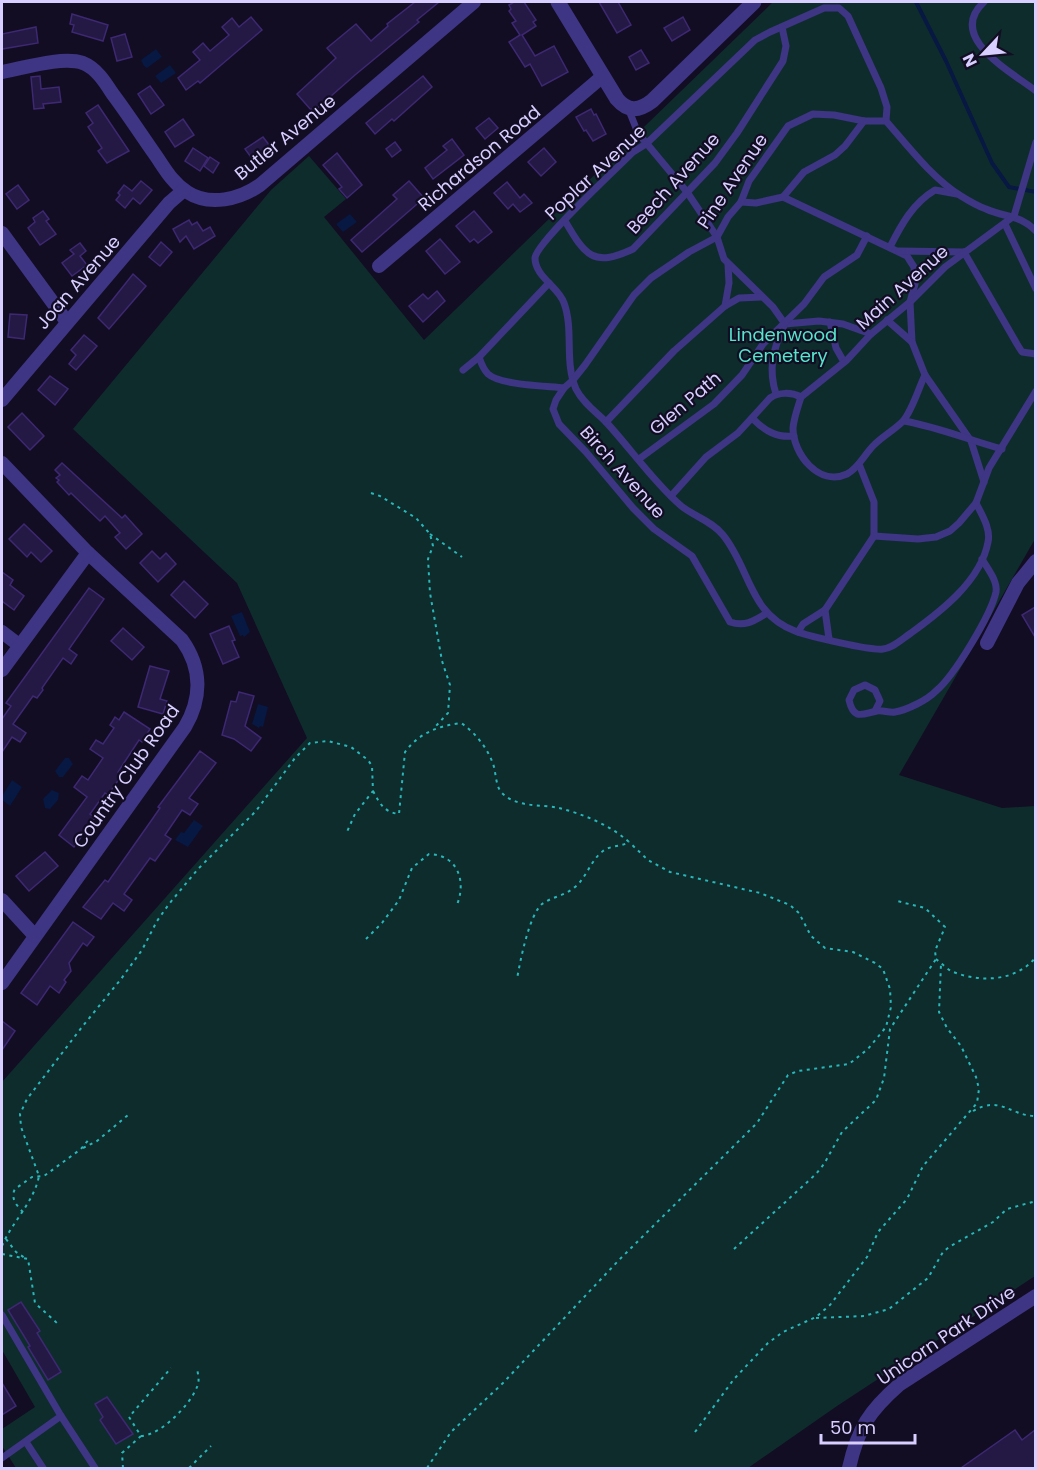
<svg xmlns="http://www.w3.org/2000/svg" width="1037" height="1470" font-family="Poppins,sans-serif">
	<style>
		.green { fill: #0f2c2d }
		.water { fill: #071842 }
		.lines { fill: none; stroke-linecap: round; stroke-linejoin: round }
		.stream { stroke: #071842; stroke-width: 4 }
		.building { fill: #241845; stroke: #3d2872; stroke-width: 1.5 }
		.path { stroke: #28b7ba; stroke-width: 2; stroke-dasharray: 3 4.5; stroke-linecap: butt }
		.service { stroke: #3e3584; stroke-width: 7 }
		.minor { stroke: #3e3584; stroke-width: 14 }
		.tertiary { stroke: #3e3584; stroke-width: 15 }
		.labels { text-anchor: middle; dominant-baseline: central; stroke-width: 4.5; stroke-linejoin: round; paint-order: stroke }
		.street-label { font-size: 18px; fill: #d8ceff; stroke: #120d23 }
		.park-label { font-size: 18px; fill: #54e5cc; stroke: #120d23 }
	</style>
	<rect width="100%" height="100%" fill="#120d23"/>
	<polygon class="green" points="773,2 1035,2 1035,539 899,775 1002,808 1035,806 1035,1276 837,1406 748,1468 16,1468 2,1446 2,1429 35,1407 2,1350 2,1082 307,738 237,583 73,429 271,190 309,156 346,199 324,217 424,340"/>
	<g class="water">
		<polygon points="156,49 162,57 147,68 144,66 141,60"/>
		<polygon points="170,65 176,73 161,83 155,76"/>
		<polygon points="350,214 357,222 343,232 336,224"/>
		<polygon points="242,612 250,632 244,637 243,635 240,636 231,616"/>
		<polygon points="258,704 268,707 263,727 260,726 259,728 252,724"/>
		<polygon points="65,758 69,758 73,764 63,777 59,777 55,771"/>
		<polygon points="12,780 22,787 10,806 2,800 2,796"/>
		<polygon points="52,790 59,793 58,800 50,809 45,808 43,799"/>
		<polygon points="194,820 203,826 188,847 175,840 181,832 184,833"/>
	</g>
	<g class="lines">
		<polyline class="stream" points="916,2 946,61 992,163 1009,187 1036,192"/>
	</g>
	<g class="building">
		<polygon points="415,2 439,2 417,20 419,22 355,75 314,111 312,109 311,110 297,94 336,58 327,48 356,24 371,41 388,26 387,24"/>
		<polygon points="514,2 524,2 536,20 533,22 536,26 522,35 535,56 554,46 568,72 542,86 530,64 525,67 509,42 520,35 512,23 516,21 509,11 511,9 509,5"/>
		<polygon points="599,2 618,2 631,25 617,33"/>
		<polygon points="72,14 108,25 103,41 72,32 74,25 70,24"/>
		<polygon points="251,17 262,30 200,83 198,81 186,90 178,78 200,60 193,52 203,43 210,51 229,35 222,27 232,18 239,27"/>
		<polygon points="683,17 690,30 672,41 664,28"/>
		<polygon points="36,27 38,43 2,49 2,34"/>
		<polygon points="125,34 132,57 117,61 111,38"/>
		<polygon points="641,50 649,63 636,70 629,57"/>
		<polygon points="40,76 41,89 59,87 61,102 43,104 44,108 34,109 31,77"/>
		<polygon points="423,76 432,87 394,121 392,119 375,134 366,123"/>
		<polygon points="150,86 164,105 151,114 138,94"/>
		<polygon points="98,105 129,151 107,163 98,151 102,148 88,127 93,123 86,113"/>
		<polygon points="591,109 594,115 596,114 606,134 593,141 586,130 584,131 576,117"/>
		<polygon points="489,118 498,128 485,139 476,128"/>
		<polygon points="183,119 194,135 175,147 165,132"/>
		<polygon points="263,137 273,150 256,164 245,149"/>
		<polygon points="452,139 464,155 433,179 425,168 447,150 443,146"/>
		<polygon points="395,142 401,150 392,157 386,149"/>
		<polygon points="193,148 208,158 200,171 185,161"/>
		<polygon points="544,148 556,162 541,176 528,162"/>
		<polygon points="337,153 362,185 347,198 339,189 342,187 323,165"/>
		<polygon points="210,157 219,163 213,173 204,166"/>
		<polygon points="141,181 152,190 140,204 133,198 125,208 116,200 120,195 118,193 124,185 132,191"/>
		<polygon points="409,181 424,198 362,252 351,240 397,199 393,195"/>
		<polygon points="507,182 520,198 524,194 532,203 520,212 513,204 508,209 494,193"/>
		<polygon points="18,185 29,200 17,209 6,194"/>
		<polygon points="43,211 49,219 46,221 56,234 40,245 28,228 35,222 33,218"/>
		<polygon points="474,211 492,232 478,243 474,239 470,242 456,226"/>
		<polygon points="189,220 192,225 197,222 203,231 210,227 215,236 194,249 186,236 180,242 173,229"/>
		<polygon points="440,239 460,262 445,274 426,251"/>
		<polygon points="161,242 172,252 160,266 149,257"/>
		<polygon points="80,243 86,251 80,256 87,265 72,276 62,263 74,254 70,250"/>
		<polygon points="133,274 146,286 109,329 98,318"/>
		<polygon points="437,291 445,301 423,322 409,306 423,294 428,299"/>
		<polygon points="10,314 27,315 24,339 8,337"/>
		<polygon points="84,335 97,346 76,370 69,364 76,355 71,350"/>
		<polygon points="50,376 68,389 55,405 38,390"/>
		<polygon points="22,413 44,436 30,450 8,427"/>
		<polygon points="62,463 122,518 125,515 142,534 126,549 115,537 120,533 105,516 100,521 71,493 69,495 57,482 59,480 56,478 60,475 55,470"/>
		<polygon points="24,524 52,551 41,562 31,552 27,557 9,539"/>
		<polygon points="152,551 160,559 166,553 176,564 158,582 140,563"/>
		<polygon points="2,572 13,580 10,585 24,596 14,610 2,601"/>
		<polygon points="184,581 208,604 195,618 171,595"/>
		<polygon points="89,588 104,599 69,649 77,655 71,664 63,658 42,688 43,690 37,698 33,696 13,724 26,733 20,742 12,737 2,752 2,719 11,706 6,703"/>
		<polygon points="1035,607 1035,637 1022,615"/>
		<polygon points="229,626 235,640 232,641 239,657 223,664 210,634"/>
		<polygon points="123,628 144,647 132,660 111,641"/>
		<polygon points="150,666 169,671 160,699 167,701 163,714 138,707"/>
		<polygon points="239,692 254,696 245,726 261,738 251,751 234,739 222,735 231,701 236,702"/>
		<polygon points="124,712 150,729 142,742 139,740 118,772 122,775 108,795 105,793 90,814 95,818 74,847 59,835 87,797 74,787 82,776 88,780 103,758 90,749 96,740 103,744 114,728 110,725 115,717 119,720"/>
		<polygon points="200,751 216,763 189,798 198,804 190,815 182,810 165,835 171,839 155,861 150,858 124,894 132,900 124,911 113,903 101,919 83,907 105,880 108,882 151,821 160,808 158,807"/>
		<polygon points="45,852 58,866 29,891 16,876"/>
		<polygon points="73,922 94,937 87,946 83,943 69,963 71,971 64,980 66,982 59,993 50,986 37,1005 21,993"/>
		<polygon points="2,1021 15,1031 2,1050"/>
		<polygon points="21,1302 40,1331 37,1333 61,1372 48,1380 28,1347 30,1346 8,1310"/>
		<polygon points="2,1383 16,1406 2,1415"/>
		<polygon points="107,1397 133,1434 116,1444 100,1420 103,1417 95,1404"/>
		<polygon points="1015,1430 1022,1440 1035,1430 1035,1468 961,1468"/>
	</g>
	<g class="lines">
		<g class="path">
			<polyline points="371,493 380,496 416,518 430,534 433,546 428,559 430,593 442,661 450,685 448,713 435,727"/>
			<polyline points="430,534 462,557"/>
			<path d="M373 791C380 804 384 812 399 814L405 752C419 733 438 726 461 723 476 733 489 750 494 767 496 775 496 787 502 793 517 808 541 804 559 808 583 814 610 825 629 842 621 847 611 845 603 851 590 861 587 877 575 887 565 896 551 897 542 904 529 915 520 962 517 979"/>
			<path d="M366 939 382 923 399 900 412 868 429 854C459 855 467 883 456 907"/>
			<path d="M936 959C941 963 946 968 951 971 979 983 1016 982 1036 957"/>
			<path d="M973 1111C1001 1095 1010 1116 1036 1116"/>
			<polyline points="83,1148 97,1141 128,1115"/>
			<path d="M23 1212C17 1206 10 1198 15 1189L32 1177 44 1176 81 1149 90 1138"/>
			<polyline points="6,1239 16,1252 25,1258"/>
			<path d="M2 1246C12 1222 34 1202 39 1176L21 1127 20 1114 27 1099 82 1027 121 979 142 950 157 921 169 904 198 869 256 811 295 758 310 743 328 741 351 747 368 760 372 766 373 791 355 814 346 834"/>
			<polyline points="734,1249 816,1174 824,1164 842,1132 876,1100 884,1078 890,1029 936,959 935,951 945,927 925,908 897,901"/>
			<polyline points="2,1254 28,1259 35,1303 58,1324"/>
			<polyline points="816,1318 864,1316 889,1309 928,1278 943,1252 949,1247 993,1222 1007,1209 1036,1201"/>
			<polyline points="695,1432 734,1379 768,1343 783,1332 816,1317 830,1305 867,1257 878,1232 907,1199 923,1166 977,1103 979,1089 976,1077 961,1046 947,1028 939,1012 941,964"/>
			<path d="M141 1436C161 1435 190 1405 197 1387 200 1381 198 1375 197 1368"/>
			<polyline points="123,1468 122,1453 141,1436 129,1417 171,1368"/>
			<polyline points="189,1468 211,1446"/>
			<polyline points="427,1468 451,1432 503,1383 619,1260 757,1123 788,1075 798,1071 849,1064 868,1049 886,1027 891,1007 890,989 883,969 875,963 853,952 825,948 811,936 799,913 790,905 760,893 670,872 648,860 629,842"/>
		</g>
		<g class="service">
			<path d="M984 2C946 37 1010 71 1036 91"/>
			<polyline points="628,108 638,133 687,192 717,237 724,259 773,307 785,324"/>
			<path d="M886 121 887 107 881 88 848 16 839 8H824L770 32 755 40 646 144 633 152C617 168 536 243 535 258 535 277 559 287 564 303 574 330 564 362 576 389 583 403 596 412 606 422 631 449 652 480 679 504 692 516 711 520 723 535 750 568 749 614 795 631 808 636 871 651 883 649 893 648 902 639 911 633 940 612 981 581 988 542 991 529 982 515 976 503"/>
			<polyline points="783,197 907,256 914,267 915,284 910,302 912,342"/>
			<polyline points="741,202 756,203 783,197 804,172 835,155 845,146 864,121"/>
			<path d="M565 221C585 255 593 268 633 249L715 163 737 133 783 61 786 46 782 27"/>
			<polyline points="1005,224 1036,289"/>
			<path d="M890 247C901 225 913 203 935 190L957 194"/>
			<polyline points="899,251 964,252"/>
			<polyline points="964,252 1017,344 1022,352 1036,354"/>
			<polyline points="725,306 729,283 728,264"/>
			<polyline points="887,320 912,342 925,375 971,441 984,482"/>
			<polyline points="830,322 836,348 844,362"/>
			<polyline points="785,324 819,321 843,324 871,334"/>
			<path d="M479 357C481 363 483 369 488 374 500 385 546 386 564 388L573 380 585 365 634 295 651 278 689 252 717 237 728 217 741 202 749 181 788 126 813 114 834 115 864 121H886C908 146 932 178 961 196 969 201 977 206 986 209 1006 218 1019 214 1036 231"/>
			<polyline points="463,370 479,357 549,283"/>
			<path d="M564 388 556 400 553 409 559 424 586 452 633 508 654 529 692 556 730 622C745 627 754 621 767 613"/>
			<path d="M776 394C768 369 773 349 784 326"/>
			<polyline points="801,397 847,360 871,334 910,302 945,267 1014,216 1036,142"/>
			<path d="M801 397C798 407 794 417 793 428 793 454 819 487 847 474 859 468 865 453 875 444 883 436 897 428 903 421 912 411 919 387 925 375"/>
			<path d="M753 419C765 431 777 438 794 436"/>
			<path d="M904 421C938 427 969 440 1002 449"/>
			<polyline points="606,422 674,351 725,306 739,298 762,297"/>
			<polyline points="639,459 714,404 742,375 763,344 804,304 824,277 857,255 867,236"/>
			<polyline points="859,464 874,502 874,536 918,539 936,537 950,531 959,523 976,503 989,468 1036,391"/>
			<path d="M671 496 706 457 738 433 770 398C779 392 791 392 801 397"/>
			<polyline points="798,632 803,624 825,610"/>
			<polyline points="829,639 825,610 874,536"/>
			<path d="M875 711 880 701 875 690 865 685 854 690 849 700C854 722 864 713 877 711 883 710 889 713 895 712 902 711 911 707 917 704 923 701 931 696 936 691 954 676 991 615 996 592 998 581 987 568 982 559"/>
			<polyline points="2,1315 61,1416 2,1458"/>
			<polyline points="61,1416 95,1468"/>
			<polyline points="26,1442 43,1468"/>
		</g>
		<g class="minor">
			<path d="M2 72C24 68 62 56 83 63 96 68 105 82 112 93 127 113 140 133 154 153 164 167 172 183 187 192 210 207 240 199 260 185L474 2"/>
			<polyline points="2,233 67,322"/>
			<polyline points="379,266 603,76"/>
			<polyline points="2,400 169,203 184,190"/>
			<path d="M2 463 88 553 182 640C202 668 202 698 185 727L2 983"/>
			<polyline points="2,632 19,645"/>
			<polyline points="987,643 1018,583 1036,561"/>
			<polyline points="2,670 88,553"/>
			<polyline points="2,900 35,936"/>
			<path d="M849 1468C858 1428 869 1411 900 1384L1036 1296"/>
		</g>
		<path class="tertiary" d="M558 2 617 99C628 112 639 111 652 101L754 2"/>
	</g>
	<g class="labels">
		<g class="street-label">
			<text transform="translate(285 137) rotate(-39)">Butler Avenue</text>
			<text transform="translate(479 158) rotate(-40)">Richardson Road</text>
			<text transform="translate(595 172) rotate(-43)">Poplar Avenue</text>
			<text transform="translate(732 181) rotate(-56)">Pine Avenue</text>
			<text transform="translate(673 183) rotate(-48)">Beech Avenue</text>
			<text transform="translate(78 282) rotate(-49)">Joan Avenue</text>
			<text transform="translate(902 287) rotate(-42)">Main Avenue</text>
			<text transform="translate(685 403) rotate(-40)">Glen Path</text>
			<text transform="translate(623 472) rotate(48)">Birch Avenue</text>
			<text transform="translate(126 776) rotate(-55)">Country Club Road</text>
			<text transform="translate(946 1335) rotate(-34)">Unicorn Park Drive</text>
		</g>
		<g class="park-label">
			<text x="783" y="334">Lindenwood<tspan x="783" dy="21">Cemetery</tspan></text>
		</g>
	</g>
	<rect width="1037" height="1470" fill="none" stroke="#d8ceff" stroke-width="6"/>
	<g transform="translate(983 54) rotate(244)" stroke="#120d23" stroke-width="4.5" paint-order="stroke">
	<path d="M0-4.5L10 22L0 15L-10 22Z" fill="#d8ceff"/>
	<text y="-9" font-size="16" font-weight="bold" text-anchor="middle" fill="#d8ceff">N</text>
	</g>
	<path d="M821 1434v9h94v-9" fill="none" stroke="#d8ceff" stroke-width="3"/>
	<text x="830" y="1434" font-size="18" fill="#d8ceff" stroke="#120d23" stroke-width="4.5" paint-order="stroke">50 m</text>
</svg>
